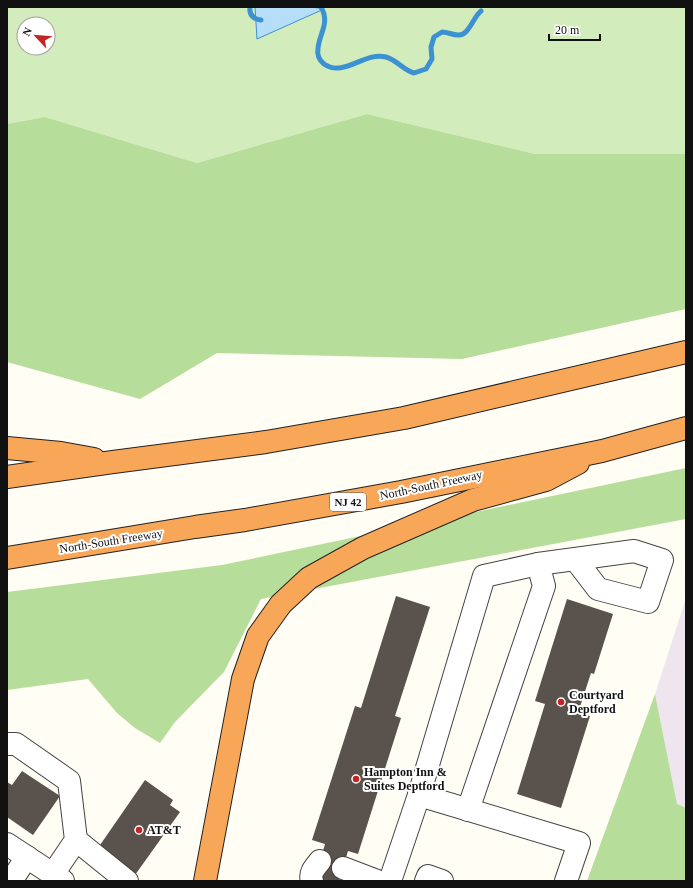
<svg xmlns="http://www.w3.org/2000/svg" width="693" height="888" font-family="Georgia,serif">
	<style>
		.industrial { fill: #eee5ef }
		.green { fill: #d3ecbb; fill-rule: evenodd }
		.forest { fill: #b6dd9a }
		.water { fill: #b7def8; stroke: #3b91d2 }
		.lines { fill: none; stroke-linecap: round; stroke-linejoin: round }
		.stream { stroke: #3b91d2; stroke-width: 5 }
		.building { fill: #5a524c }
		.minor-casing { stroke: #444; stroke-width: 24 }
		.highway-casing { stroke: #222; stroke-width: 24 }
		.minor { stroke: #fff; stroke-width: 22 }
		.highway { stroke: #f8a759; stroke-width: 22 }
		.poi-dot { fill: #c62325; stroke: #fff; stroke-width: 1.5 }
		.labels { text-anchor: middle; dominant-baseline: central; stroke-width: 4; stroke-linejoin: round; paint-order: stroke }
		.shield { fill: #fff; stroke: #585858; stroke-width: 1 }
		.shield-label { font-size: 11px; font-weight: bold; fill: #111 }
		.street-label { font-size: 12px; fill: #111; stroke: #fff }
		.poi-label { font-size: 12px; font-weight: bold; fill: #111; stroke: #fff; text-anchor: start }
	</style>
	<rect width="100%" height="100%" fill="#fffdf4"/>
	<polygon class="industrial" points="686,598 686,808 677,805 655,694"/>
	<path class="green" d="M7 7H255L257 38 323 9 312 7H686V154H535L367 114 197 163 45 117 7 124ZM24 24H48V48H24Z"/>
	<g class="forest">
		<polygon points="367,114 535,154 686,154 686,309 462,359 217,353 140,399 7,362 7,124 45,117 197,163"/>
		<polygon points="686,468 686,519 261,599 224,672 175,722 160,743 135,728 117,713 88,679 7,690 7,592 222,565"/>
		<polygon points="655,694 677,804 686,808 686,881 587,881"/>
	</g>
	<polygon class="water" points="255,7 312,7 324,9 257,39"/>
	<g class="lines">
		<g class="stream">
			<path d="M250 7C249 15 253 19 261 20"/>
			<path d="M321 7C330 23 320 32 318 48 317 54 319 60 324 64 344 78 365 51 386 57 397 60 403 70 414 73L426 69 432 59 431 47 434 37 442 32C448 32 452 35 458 35 469 36 473 17 481 11"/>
		</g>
	</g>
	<g class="building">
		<polygon points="396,596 430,607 395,716 401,718 358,854 348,851 339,881 321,881 320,861 325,844 312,840 355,706 361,708"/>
		<polygon points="567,599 613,614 594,674 591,673 578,713 590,716 561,808 517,794 545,704 535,701"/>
		<polygon points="22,771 60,796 33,835 7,817 7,782 12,785"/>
		<polygon points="145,780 173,800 170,805 180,812 135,875 98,848"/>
	</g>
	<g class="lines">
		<g class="minor-casing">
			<g id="minor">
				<polyline points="7,744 16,744 69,781 76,840 53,874"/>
				<polyline points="419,795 484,576 538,564"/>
				<polyline points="468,810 544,586 538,564 634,551 662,560 648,602 598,589 575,559"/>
				<polyline points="76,840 127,881"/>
				<polyline points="7,844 63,881"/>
				<polyline points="343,868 377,881"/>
				<polyline points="11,881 27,857"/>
				<path d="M312 881C309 873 315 867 320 861"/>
				<polyline points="390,881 419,795 579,843 566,881"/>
				<polyline points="426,881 428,876 442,881"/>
			</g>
		</g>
		<g class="highway-casing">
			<g id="highway">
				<polyline points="7,448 61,453 94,459"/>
				<polyline points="7,477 113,462 266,442 404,418 686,352"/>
				<polyline points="7,558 195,527 245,520 401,492 602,451 686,428"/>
				<polyline points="205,881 243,679 258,636 281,604 309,578 363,548 473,500 546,480 578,463"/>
			</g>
		</g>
		<use href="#minor" class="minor"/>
		<use href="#highway" class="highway"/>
	</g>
	<g class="poi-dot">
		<circle cx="561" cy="702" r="4"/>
		<circle cx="356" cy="779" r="4"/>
		<circle cx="139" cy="830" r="4"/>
	</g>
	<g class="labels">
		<rect class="shield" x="330" y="493" width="36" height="18" rx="3"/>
		<g class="shield-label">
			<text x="348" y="502">NJ 42</text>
		</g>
		<g class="street-label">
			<text transform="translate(431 485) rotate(-12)">North-South Freeway</text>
			<text transform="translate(111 541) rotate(-9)">North-South Freeway</text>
		</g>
		<g class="poi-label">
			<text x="569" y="695">Courtyard<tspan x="569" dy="14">Deptford</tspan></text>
			<text x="364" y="772">Hampton Inn &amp;<tspan x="364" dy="14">Suites Deptford</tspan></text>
			<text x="147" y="830">AT&amp;T</text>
		</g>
	</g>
	<rect width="693" height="888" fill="none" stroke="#111111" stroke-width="16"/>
	<g transform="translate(36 36) rotate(296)"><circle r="19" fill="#ffffff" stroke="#a0a0a0"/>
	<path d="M0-3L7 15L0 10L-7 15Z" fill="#c62325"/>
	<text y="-6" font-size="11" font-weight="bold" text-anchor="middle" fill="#111111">N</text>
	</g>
	<path d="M549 34v6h51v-6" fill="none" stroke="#111111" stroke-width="2"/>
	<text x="555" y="34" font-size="12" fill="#111111" stroke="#ffffff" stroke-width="3" paint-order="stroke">20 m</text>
</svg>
